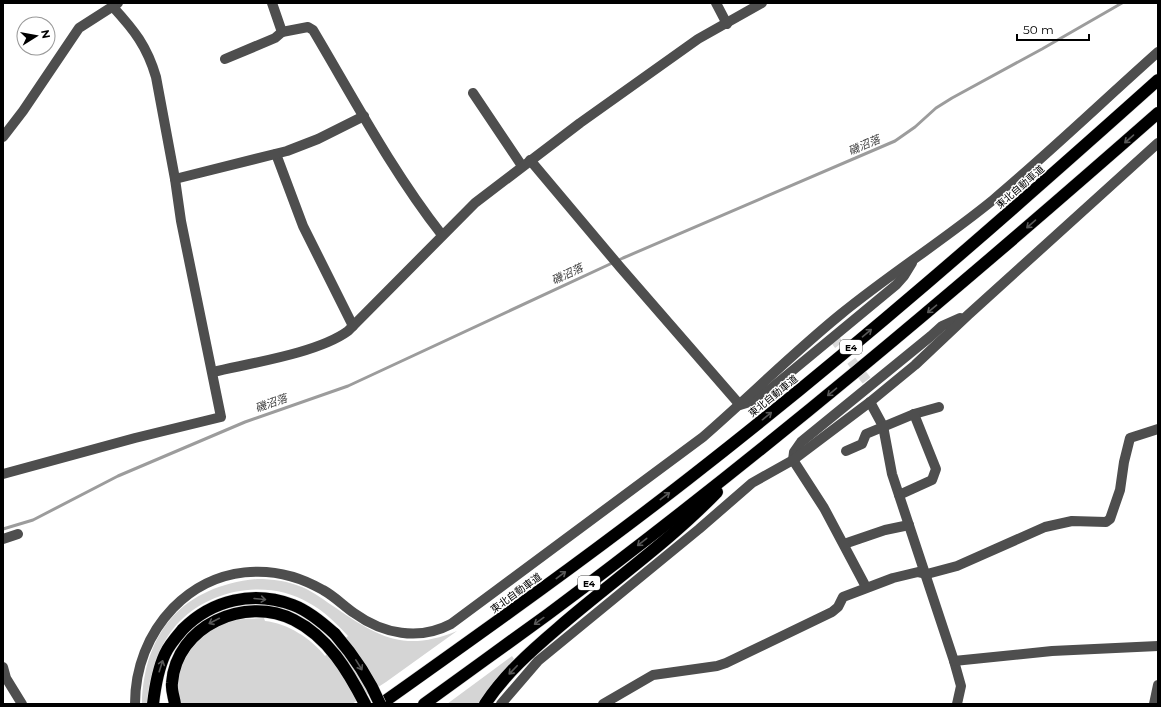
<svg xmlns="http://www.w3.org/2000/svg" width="1161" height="707" font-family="Montserrat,'Noto Sans JP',sans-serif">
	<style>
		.green { fill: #d5d5d5 }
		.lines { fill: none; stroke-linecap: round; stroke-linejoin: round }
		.stream { stroke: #9c9c9c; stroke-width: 3 }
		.minor-tunnel { stroke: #d9d9d9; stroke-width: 10; stroke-dasharray: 10 5; stroke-linecap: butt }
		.highway-casing { stroke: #dbdbdb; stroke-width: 13 }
		.minor { stroke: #4e4e4e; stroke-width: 10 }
		.highway { stroke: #000; stroke-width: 12 }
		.highway-bridge-casing { stroke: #dbdbdb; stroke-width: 13; stroke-linecap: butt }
		.highway-bridge { stroke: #000; stroke-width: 12 }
		.oneway { stroke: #595959 }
		.labels { text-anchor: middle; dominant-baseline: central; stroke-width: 3; stroke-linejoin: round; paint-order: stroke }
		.shield { fill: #fff; stroke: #4c4c4c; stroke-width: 1 }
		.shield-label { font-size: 9px; font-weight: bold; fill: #000 }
		.street-label { font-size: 10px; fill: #000; stroke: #fff }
		.water-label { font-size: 11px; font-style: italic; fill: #3d3d3d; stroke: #fff }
	</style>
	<rect width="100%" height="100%" fill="#fff"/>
	<g class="green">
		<path d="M257 579C273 579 287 581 302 587 314 592 325 601 336 608 379 638 406 652 457 631L386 682 352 704H180C179 698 177 691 178 685 178 658 202 631 227 622 238 618 252 619 264 618L265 621C287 623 312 639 325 656L348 636C337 624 324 611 309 603 269 579 213 588 180 621 159 642 149 675 147 704H142C144 631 184 586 257 579Z"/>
		<polygon points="512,656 514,659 478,704 447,704"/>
	</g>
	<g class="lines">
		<polyline class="stream" points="3,529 33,520 118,476 245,422 348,386 623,258 895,141 915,127 936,108 952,98 1042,49 1122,3"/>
		<polyline class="minor-tunnel" points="833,337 870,385"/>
		<g class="highway-casing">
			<g id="highway">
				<path d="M153 704C155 687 158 669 165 654 169 645 177 636 183 629 212 600 253 590 293 605 309 611 323 623 335 634"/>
				<path d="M175 704C174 697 171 690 172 683 176 626 245 595 294 620 328 637 348 671 365 704"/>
				<path d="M381 704C485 630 588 557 688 479 850 353 1005 217 1158 80"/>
				<path d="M424 704C465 674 506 645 547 615 758 458 960 287 1158 113"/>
				<path d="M485 704C505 674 531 651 558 628 611 582 669 542 717 492"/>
			</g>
		</g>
		<g class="minor">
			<path d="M272 3 282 32 308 27 313 30C354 99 392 171 442 235"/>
			<polyline points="716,3 727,24"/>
			<polyline points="225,59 275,38 282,32"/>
			<polyline points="473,93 522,166"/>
			<polyline points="3,137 23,111 79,28 118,3"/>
			<polyline points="276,154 303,226 353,326"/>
			<polyline points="530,160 620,267 740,405 753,401 769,390 896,285 904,276 912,263"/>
			<polyline points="175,179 287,151 318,139 364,116"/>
			<path d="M213 372C251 363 318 353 348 331L475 203 580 123 698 39 762 3"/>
			<polyline points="870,402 883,426 892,474 954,661 961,686 957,704"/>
			<polyline points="846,451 862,444 866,434 914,414 939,407"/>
			<path d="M3 474 135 438 221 417 181 221 175 179 156 77C147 46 134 30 113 7"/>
			<polyline points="899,495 932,480 936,469 914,414"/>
			<polyline points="3,539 18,534"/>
			<polyline points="844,544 885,530 909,525"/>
			<polyline points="866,587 824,508 793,460 794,452 801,442 931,336 942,326 960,318"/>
			<polyline points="954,661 1052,651 1158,646"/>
			<polyline points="3,667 6,678 22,704"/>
			<path d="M135 704C135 668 148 634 173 608 214 566 273 561 323 590 334 596 344 606 354 613 383 634 419 641 451 624L703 437C749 397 793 353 841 314 890 274 944 240 993 200 1050 152 1103 101 1158 52"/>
			<polyline points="501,704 538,661 699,529 752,483 793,460 870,402 915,365 968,315 1158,143"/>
			<polyline points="603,704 653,675 717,666 726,663 832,612 838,607 843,597 893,578 918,572 927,574 957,566 1045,527 1072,521 1106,522 1110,519 1120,490 1124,462 1130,438 1158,429"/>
			<polyline points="1154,704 1158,685"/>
		</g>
		<use href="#highway" class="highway"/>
		<g class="highway-bridge-casing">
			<path id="highway-bridge" d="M335 634C354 656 369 678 380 704"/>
		</g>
		<use href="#highway-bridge" class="highway-bridge"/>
	</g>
	<defs><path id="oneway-shaft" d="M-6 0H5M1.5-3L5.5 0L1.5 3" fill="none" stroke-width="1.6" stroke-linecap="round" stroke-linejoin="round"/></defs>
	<g class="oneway">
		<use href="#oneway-shaft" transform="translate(1129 139) rotate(139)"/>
		<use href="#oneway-shaft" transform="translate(1031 224) rotate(139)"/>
		<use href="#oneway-shaft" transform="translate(932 309) rotate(140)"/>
		<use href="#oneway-shaft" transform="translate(867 333) rotate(-40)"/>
		<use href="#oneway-shaft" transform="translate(832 392) rotate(140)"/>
		<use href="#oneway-shaft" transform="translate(767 416) rotate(-39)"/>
		<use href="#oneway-shaft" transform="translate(665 496) rotate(-37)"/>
		<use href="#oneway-shaft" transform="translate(642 542) rotate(142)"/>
		<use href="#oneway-shaft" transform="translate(561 575) rotate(-37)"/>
		<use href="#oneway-shaft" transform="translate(260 599) rotate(5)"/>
		<use href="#oneway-shaft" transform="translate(214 621) rotate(153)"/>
		<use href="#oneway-shaft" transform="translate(539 621) rotate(144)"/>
		<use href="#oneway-shaft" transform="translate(359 665) rotate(58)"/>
		<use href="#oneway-shaft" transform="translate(161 666) rotate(-72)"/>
		<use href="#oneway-shaft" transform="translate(513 670) rotate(134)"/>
	</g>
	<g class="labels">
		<g class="shield">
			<rect x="840" y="340" width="22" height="14" rx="3"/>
			<rect x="578" y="576" width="22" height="14" rx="3"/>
		</g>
		<g class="shield-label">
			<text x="851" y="347">E4</text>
			<text x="589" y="583">E4</text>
		</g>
		<g class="street-label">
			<text transform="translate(1020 187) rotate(-41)">東北自動車道</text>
			<text transform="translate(773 396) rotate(-39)">東北自動車道</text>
			<text transform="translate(516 593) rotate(-36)">東北自動車道</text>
		</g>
		<g class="water-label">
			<text transform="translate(864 145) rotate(-23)">磯沼落</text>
			<text transform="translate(567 274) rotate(-25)">磯沼落</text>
			<text transform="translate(271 403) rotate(-19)">磯沼落</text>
		</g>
	</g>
	<rect width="1161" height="707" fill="none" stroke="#000000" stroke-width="8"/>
	<g transform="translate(36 36) rotate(79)"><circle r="19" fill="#ffffff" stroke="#999999"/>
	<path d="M0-3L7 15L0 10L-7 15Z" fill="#000000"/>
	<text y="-6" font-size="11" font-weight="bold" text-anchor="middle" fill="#000000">N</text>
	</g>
	<path d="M1017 34v6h72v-6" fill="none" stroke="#000000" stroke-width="2"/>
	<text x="1023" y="34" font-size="12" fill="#000000" stroke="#ffffff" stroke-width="3" paint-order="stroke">50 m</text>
</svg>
